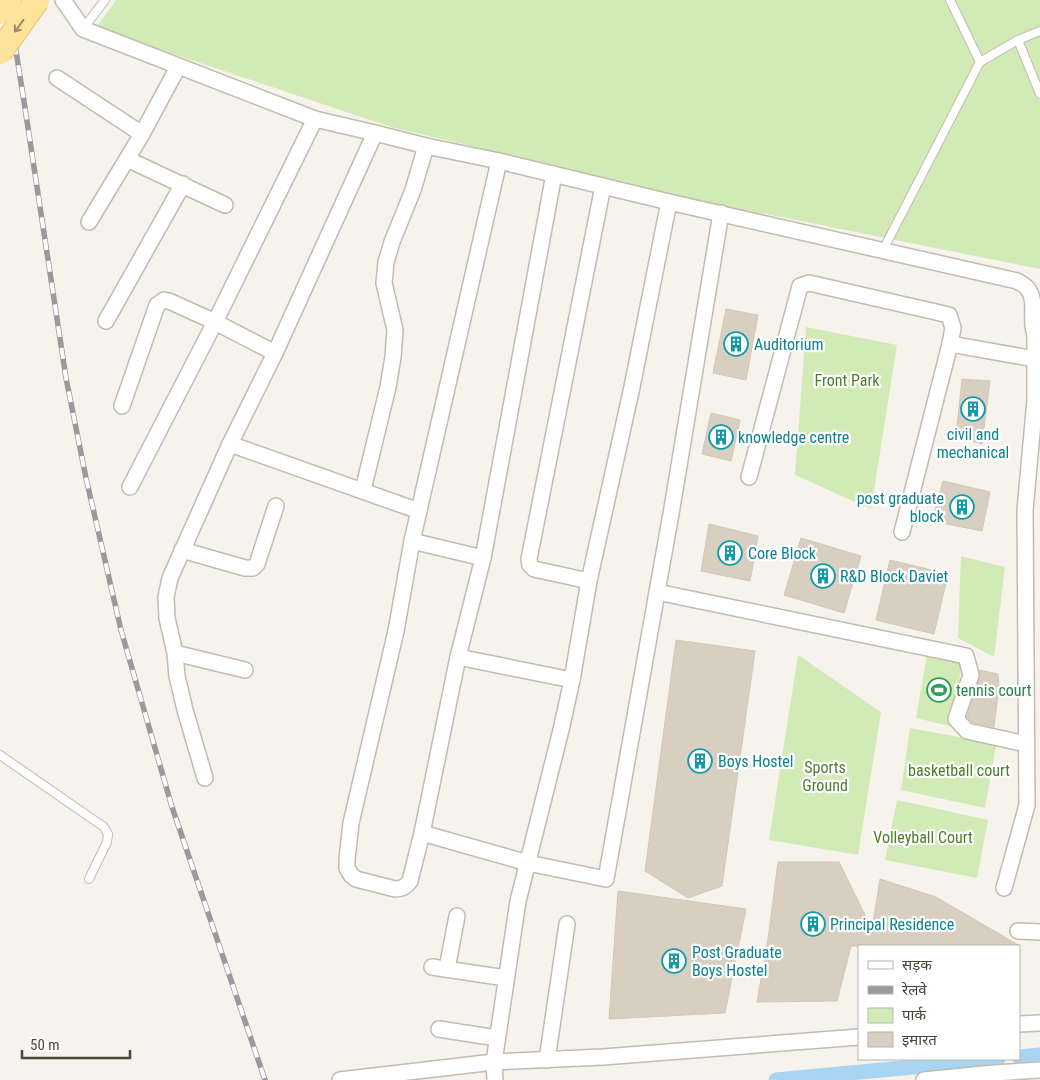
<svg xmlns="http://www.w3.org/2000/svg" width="1040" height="1080" font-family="'Roboto Condensed','Noto Sans Devanagari',sans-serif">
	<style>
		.green { fill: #d2eab5 }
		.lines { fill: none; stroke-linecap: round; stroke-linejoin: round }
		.canal { stroke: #a9d4f2; stroke-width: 15 }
		.building { fill: #d8cfc1; stroke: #d3c7b4 }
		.lane-casing { stroke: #c2bbae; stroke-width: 10 }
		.street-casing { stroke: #c2bbae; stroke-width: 18 }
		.lane { stroke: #fff; stroke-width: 8 }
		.street { stroke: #fff; stroke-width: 15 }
		.rail-casing { stroke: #9a9a9a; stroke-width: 5.5 }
		.rail { stroke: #fff; stroke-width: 4; stroke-dasharray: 11; stroke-linecap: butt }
		.primary-bridge-casing { stroke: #e6c16a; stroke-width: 26; stroke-linecap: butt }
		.primary-bridge { stroke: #ffe39c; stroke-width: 24 }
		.oneway { stroke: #9c8c66 }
		.labels { text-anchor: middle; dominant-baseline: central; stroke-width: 4.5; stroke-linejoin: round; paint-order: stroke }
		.culture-label { font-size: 16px; fill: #0d838f; stroke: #fff; text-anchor: start }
		.park-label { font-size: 16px; fill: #4a7f2a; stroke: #fff }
		.leisure-label { font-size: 16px; fill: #27864d; stroke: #fff; text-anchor: start }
	</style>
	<rect width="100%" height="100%" fill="#f6f3ec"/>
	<g class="green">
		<polygon points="116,0 1040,0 1040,269 706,202 391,127 96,28"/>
		<polygon points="806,327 897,345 871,509 795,475"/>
		<polygon points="961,556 1005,567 994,657 958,638"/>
		<polygon points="927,654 963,661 950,726 916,718"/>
		<polygon points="798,655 881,712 858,855 769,840"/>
		<polygon points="910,728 996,744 985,808 901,790"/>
		<polygon points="897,800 988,820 977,878 885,860"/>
	</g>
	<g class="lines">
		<g class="canal">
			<polyline points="1019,1057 1040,1055"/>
			<polyline points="776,1080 998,1059"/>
		</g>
	</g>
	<g class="building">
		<polygon points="726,309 758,315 746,380 713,373"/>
		<polygon points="962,379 990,381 982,444 956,436"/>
		<polygon points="711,413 740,420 731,461 702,454"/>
		<polygon points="943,481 990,492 982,531 932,521"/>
		<polygon points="709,524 758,536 750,581 701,571"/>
		<polygon points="801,538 861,556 844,613 784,595"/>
		<polygon points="890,560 948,574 934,634 876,620"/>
		<polygon points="676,640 755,651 722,886 688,898 645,871"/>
		<polygon points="979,670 998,674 999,686 994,727 972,722 967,717 980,678"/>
		<polygon points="778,862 839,862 872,929 880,879 936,897 1020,946 851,946 837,1001 757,1002 768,939"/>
		<polygon points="618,891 746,909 725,1013 609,1019"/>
	</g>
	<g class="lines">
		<g class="lane-casing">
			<g id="lane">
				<polyline points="950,0 980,62"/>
				<polyline points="83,29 105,0"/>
				<polyline points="1018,40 1040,94"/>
				<polyline points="883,250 980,62 1018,40 1040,31"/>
				<polyline points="0,755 104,827 108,834 107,842 89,879"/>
			</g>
		</g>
		<g class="street-casing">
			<g id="street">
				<path d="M63 0 83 29 315 119 375 133 426 146 499 161 669 202 1017 281C1020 283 1025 285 1027 288 1040 302 1025 326 1040 342"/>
				<polyline points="57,78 142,134"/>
				<polyline points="127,159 225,205"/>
				<path d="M499 161 412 541 396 631 351 823 347 859V868L351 875 356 879 395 889C402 889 406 887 410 881L422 833 458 657 483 558 554 174"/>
				<polyline points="89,222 142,134 178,67"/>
				<polyline points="106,321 183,184"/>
				<polyline points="122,406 157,305 164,300 169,301 215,322 275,353"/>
				<polyline points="230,444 419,511"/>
				<polyline points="749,477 800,286 809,283 949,315 953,328 950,344"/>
				<polyline points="130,487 215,322 315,119"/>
				<polyline points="363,490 388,387 393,357 395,330 384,283 386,262 392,242 413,190 426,146"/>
				<polyline points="902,532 950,344 1035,359"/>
				<polyline points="412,541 483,558"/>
				<polyline points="182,550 245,568 253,568 257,564 276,506"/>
				<polyline points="589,581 534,569 530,565 529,559 603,186"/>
				<polyline points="657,592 966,656 971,675 956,719 967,731 1026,744"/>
				<polyline points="175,653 245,670"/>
				<polyline points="458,657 572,680"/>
				<polyline points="205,778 185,710 177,676 175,653 167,618 166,597 170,578 230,444 275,353 375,133"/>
				<polyline points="422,833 528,863 606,879 672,508 721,213"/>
				<polyline points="1004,888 1027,805 1025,510 1035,400 1035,336"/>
				<polyline points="1018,931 1040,932"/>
				<polyline points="432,967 506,978"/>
				<polyline points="447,969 457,916"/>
				<polyline points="1019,1024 1040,1023"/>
				<polyline points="439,1029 497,1038"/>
				<polyline points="547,1060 567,924"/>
				<polyline points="340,1080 494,1062 603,1057 859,1037"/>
				<polyline points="495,1080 494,1062 518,901 561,730 572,680 589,581 632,387 669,202"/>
				<polyline points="924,1080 994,1073 1040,1070"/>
			</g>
		</g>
		<use href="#lane" class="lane"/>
		<use href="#street" class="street"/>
		<g class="rail-casing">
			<polyline id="rail" points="8,0 25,108 66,378 86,478 121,630 172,807 265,1080"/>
		</g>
		<use href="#rail" class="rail"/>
		<g class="primary-bridge-casing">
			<g id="primary-bridge">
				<polyline points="0,12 9,0"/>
				<polyline points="0,52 37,0"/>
			</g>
		</g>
		<use href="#primary-bridge" class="primary-bridge"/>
	</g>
	<defs><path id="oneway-shaft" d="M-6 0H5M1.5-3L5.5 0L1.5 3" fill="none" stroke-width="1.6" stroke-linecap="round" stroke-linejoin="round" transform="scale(1.25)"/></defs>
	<use class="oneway" href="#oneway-shaft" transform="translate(19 26) rotate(126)"/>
	<defs>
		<g id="building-ring" transform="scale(1.25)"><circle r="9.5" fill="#fff" stroke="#0f9aa8" stroke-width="1.5"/><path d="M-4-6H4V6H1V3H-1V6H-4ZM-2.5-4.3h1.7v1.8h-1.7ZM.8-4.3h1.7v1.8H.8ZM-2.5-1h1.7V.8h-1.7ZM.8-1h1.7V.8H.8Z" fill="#0f9aa8"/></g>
		<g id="stadium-ring" transform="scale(1.25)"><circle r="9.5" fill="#fff" stroke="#2e9e5b" stroke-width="1.5"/><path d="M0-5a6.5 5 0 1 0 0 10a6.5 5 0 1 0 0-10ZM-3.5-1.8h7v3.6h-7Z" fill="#2e9e5b"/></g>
	</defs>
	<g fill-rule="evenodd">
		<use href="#building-ring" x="736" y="344"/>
		<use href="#building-ring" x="973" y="409"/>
		<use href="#building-ring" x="721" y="437"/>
		<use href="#building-ring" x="962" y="507"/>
		<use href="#building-ring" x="730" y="553"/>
		<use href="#building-ring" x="823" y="576"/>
		<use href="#stadium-ring" x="939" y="690"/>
		<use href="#building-ring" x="700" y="761"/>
		<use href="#building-ring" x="813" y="924"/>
		<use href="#building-ring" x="674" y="961"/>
	</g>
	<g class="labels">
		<g class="culture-label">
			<text x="754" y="344">Auditorium</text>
			<text x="973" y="434" text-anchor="middle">civil and<tspan x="973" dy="18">mechanical</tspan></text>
			<text x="738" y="437">knowledge centre</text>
			<text x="944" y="498" text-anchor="end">post graduate<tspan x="944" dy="18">block</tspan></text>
			<text x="748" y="553">Core Block</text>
			<text x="840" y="576">R&amp;D Block Daviet</text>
			<text x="718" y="761">Boys Hostel</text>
			<text x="830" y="924">Principal Residence</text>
			<text x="692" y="952">Post Graduate<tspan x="692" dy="18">Boys Hostel</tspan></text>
		</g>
		<g class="park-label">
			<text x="847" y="380">Front Park</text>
			<text x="825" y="767">Sports<tspan x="825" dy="18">Ground</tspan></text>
			<text x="959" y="770">basketball court</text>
			<text x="923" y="837">Volleyball Court</text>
		</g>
		<g class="leisure-label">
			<text x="956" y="690">tennis court</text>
		</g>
	</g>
	<rect x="858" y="945" width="162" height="115" fill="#ffffff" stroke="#b7b4b0"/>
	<rect x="868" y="961" width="25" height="8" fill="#ffffff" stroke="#b7b4b0"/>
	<text x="902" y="970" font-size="15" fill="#4b4439">सड़क</text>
	<rect x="868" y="986" width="25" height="8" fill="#9a9a9a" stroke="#b7b4b0"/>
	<text x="902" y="995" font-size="15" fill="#4b4439">रेलवे</text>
	<rect x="868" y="1008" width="25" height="15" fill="#d2eab5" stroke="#b7b4b0"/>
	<text x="902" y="1020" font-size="15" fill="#4b4439">पार्क</text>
	<rect x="868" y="1032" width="25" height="15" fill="#d8cfc1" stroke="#b7b4b0"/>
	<text x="902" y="1045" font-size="15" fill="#4b4439">इमारत</text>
	<path d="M22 1050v8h108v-8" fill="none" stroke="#4b4439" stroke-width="2.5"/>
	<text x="30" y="1050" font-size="15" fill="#4b4439" stroke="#ffffff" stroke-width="4" paint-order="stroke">50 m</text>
</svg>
